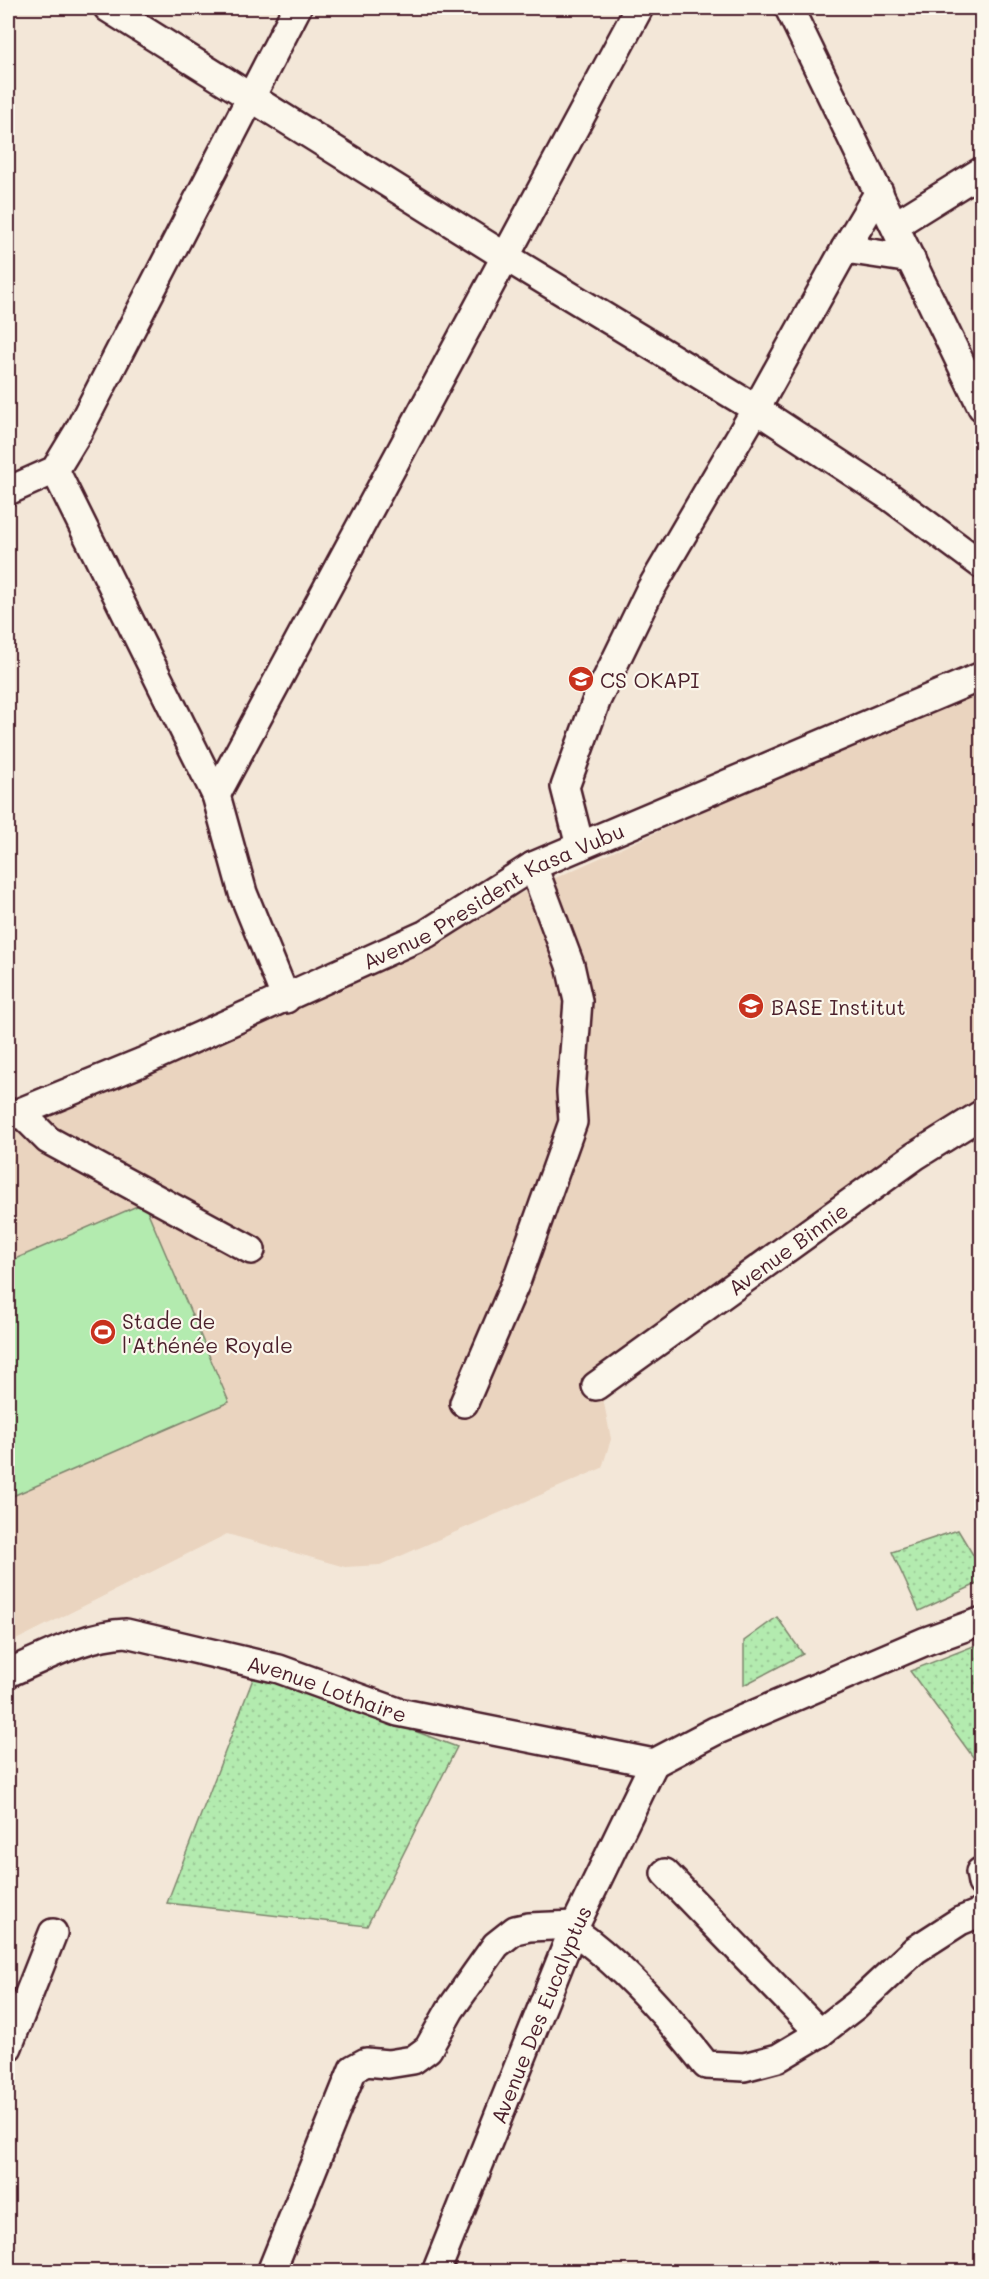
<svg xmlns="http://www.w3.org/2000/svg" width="989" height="2279" font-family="Mali,sans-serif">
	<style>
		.built { fill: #ead4bf }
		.green { fill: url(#green-dots); stroke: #7e856d; stroke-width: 1.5 }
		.pitch { fill: #b3ebaf; stroke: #7e856d; stroke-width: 1.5 }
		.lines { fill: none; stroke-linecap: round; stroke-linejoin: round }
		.minor-casing { stroke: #4a1f2b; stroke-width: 32 }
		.minor { stroke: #fbf7ec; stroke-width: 27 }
		.labels { text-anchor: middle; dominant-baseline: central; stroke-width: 4.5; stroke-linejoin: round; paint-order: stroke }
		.poi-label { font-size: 21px; fill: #4a1f2b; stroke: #fbf7ec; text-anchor: start }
		.street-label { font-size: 21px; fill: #4a1f2b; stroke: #fbf7ec }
	</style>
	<defs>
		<pattern id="green-dots" width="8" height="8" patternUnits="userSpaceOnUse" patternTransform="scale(1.5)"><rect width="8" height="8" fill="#b3ebaf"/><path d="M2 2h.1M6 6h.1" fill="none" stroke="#9bc997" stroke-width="1.8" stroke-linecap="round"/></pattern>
	</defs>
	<rect width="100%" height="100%" fill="#f3e7d8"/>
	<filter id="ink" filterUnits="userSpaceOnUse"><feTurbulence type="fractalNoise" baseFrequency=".0167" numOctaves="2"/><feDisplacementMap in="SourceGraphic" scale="12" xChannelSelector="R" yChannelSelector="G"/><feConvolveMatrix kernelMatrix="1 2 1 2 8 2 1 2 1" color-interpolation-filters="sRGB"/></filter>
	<g filter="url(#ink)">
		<polygon class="built" points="981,686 981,1121 600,1383 611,1439 602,1468 380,1565 345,1567 227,1534 8,1644 8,1125"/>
		<g class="green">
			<polygon points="958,1530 981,1568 981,1582 919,1611 892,1552"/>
			<polygon points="777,1617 803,1654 744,1685 744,1641"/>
			<polygon points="981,1643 981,1768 910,1671"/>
			<polygon points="256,1671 457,1747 367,1926 167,1903"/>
		</g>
		<polygon class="pitch" points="144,1203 229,1402 8,1498 8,1262"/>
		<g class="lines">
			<g class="minor-casing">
				<g id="minor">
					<polyline points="108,8 506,257 756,409 890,497 982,565"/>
					<polyline points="789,8 982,407"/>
					<polyline points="895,225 982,171"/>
					<polyline points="845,249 911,259"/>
					<polyline points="55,470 216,795 243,893 286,999"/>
					<polyline points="8,491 55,470 78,432 297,8"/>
					<polyline points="216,795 639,8"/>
					<polyline points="580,846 565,787 597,699 649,592 756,409 845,249 879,192"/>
					<polyline points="21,1113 48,1140 251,1250"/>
					<path id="s1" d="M8 1117 142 1062 426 934 533 866 982 676"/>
					<path id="s2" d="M596 1386 915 1156 982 1114"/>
					<polyline points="464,1403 516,1282 573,1122 571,1092 578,1001 570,965 533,866"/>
					<path id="s3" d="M8 1673C46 1657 84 1635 126 1633L279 1669 398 1712 654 1763"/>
					<polyline points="654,1763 715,1731 926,1641 982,1621"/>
					<polyline points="980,1872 982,1883"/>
					<polyline points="665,1873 820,2033"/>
					<path d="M573 1930C621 1964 670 2019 706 2065L744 2067 778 2058 820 2033 856 2005 915 1950 960 1921 982 1912"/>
					<polyline points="8,2047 53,1933"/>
					<polyline points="271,2272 353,2069 366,2062 388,2064 413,2060 428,2049 450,2010 496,1945 515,1930 529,1927 575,1925"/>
					<path id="s4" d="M436 2272 573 1930 654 1763"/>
				</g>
			</g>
			<use href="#minor" class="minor"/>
		</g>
	</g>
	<defs>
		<g id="school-disc" transform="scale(1.35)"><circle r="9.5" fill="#c8321e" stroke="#fbf7ec"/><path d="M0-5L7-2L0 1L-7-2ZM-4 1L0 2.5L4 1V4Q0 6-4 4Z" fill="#fff"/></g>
		<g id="stadium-disc" transform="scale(1.35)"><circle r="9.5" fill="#c8321e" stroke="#fbf7ec"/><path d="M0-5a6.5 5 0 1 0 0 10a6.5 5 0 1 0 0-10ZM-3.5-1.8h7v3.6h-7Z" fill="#fff"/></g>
	</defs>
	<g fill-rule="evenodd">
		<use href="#school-disc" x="581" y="679"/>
		<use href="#school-disc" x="751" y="1006"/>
		<use href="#stadium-disc" x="103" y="1332"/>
	</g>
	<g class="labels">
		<g class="poi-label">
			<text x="600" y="679">CS OKAPI</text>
			<text x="771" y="1006">BASE Institut</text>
			<text x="122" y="1320">Stade de<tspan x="122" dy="24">l'Athénée Royale</tspan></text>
		</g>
		<g class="street-label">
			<text stroke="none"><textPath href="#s1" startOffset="534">Avenue President Kasa Vubu</textPath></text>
			<text stroke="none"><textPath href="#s2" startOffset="236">Avenue Binnie</textPath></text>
			<text stroke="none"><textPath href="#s3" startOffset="334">Avenue Lothaire</textPath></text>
			<text stroke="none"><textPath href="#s4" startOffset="278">Avenue Des Eucalyptus</textPath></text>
		</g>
	</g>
	<rect width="989" height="2279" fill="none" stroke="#fbf7ec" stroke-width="30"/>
	<rect x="15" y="15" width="959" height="2249" fill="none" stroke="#4a1f2b" stroke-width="2" filter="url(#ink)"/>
</svg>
